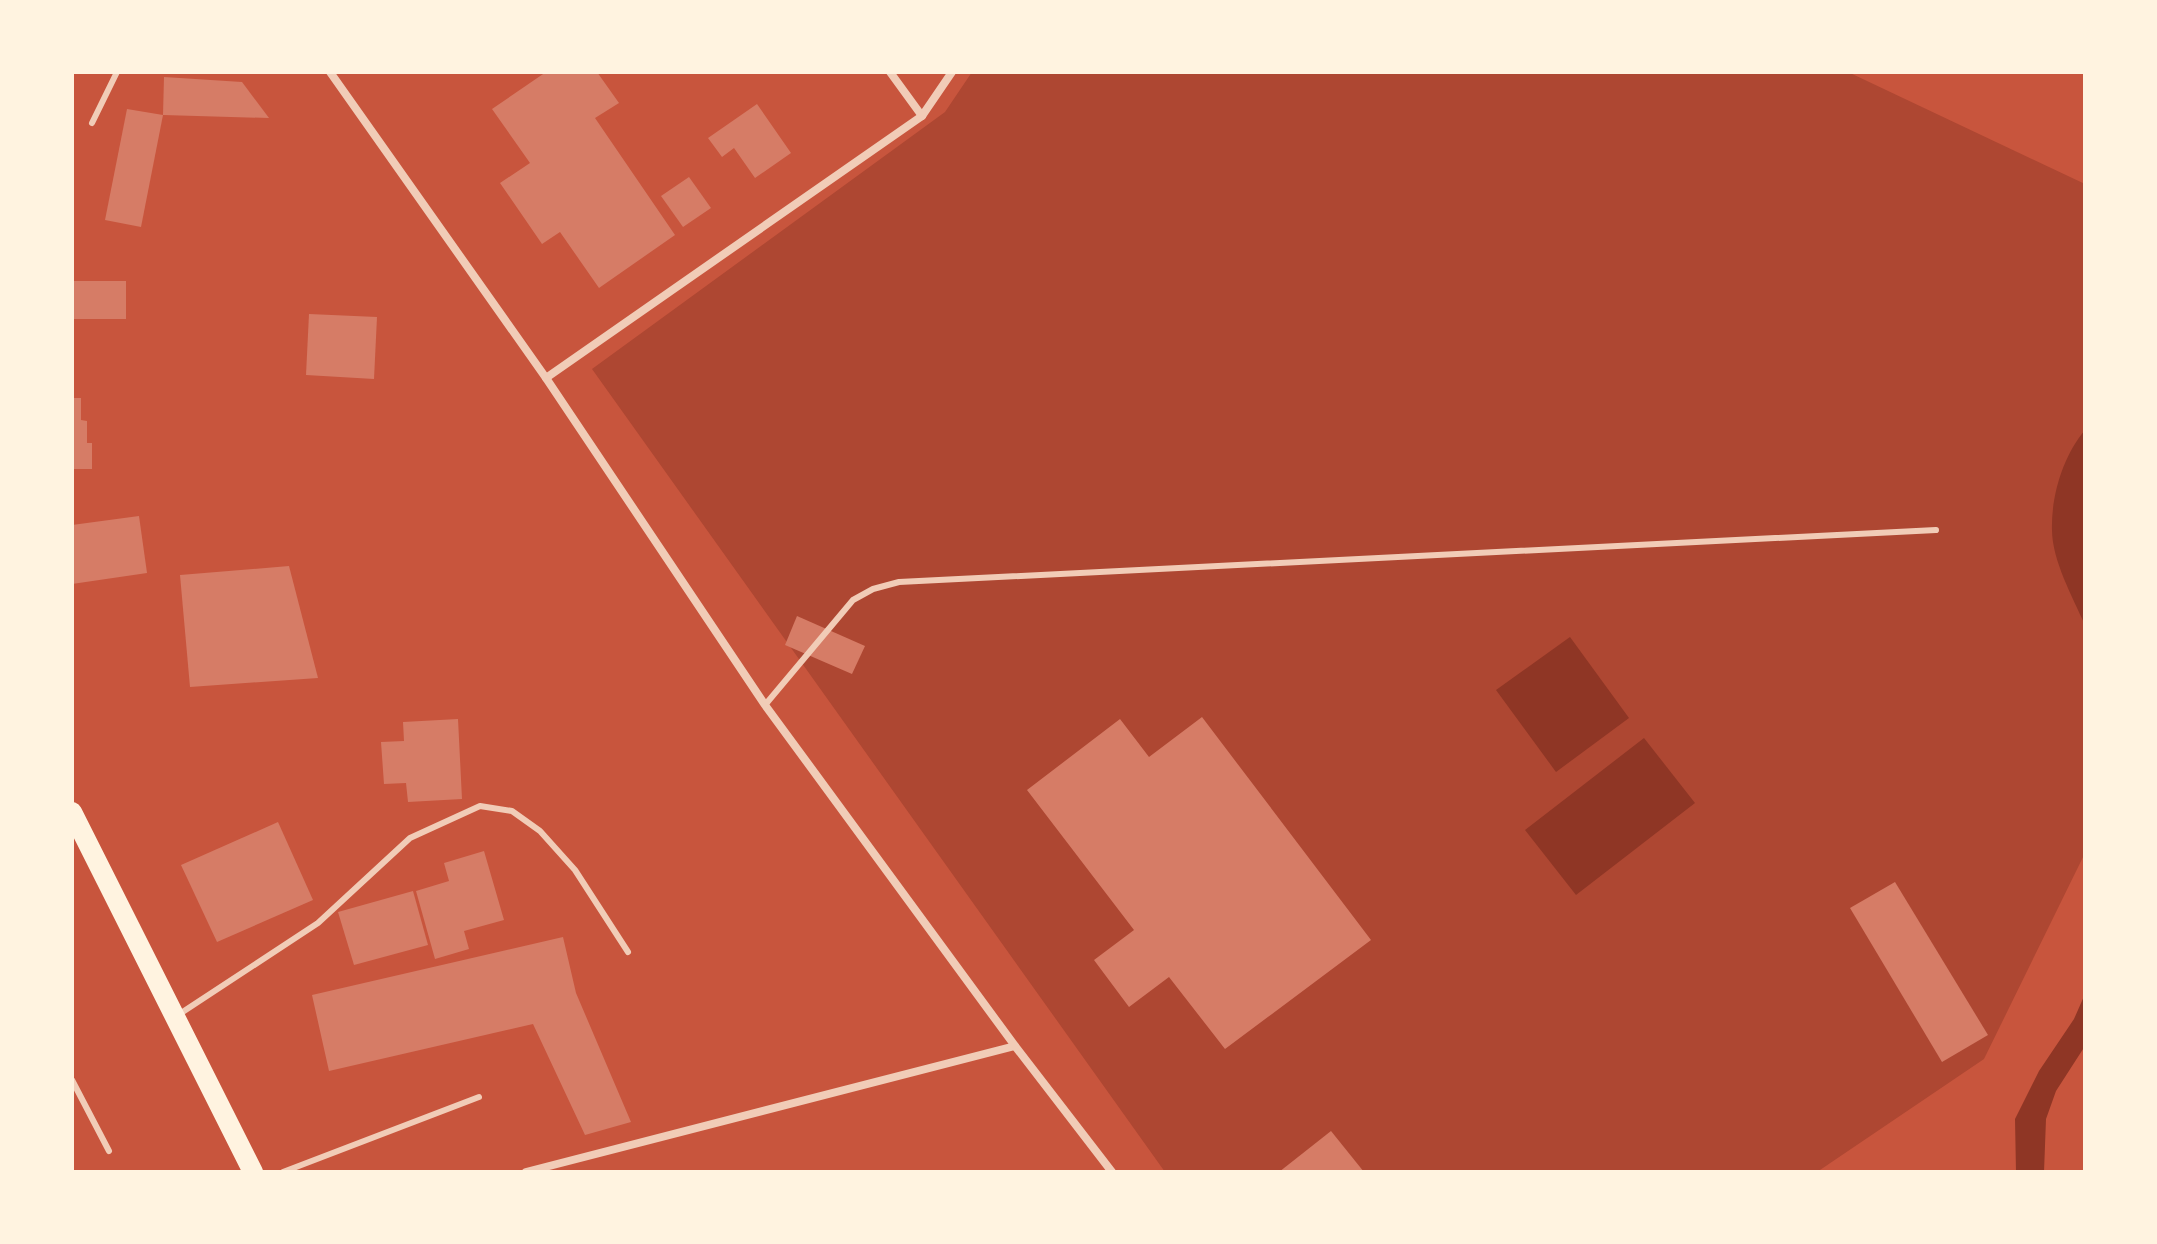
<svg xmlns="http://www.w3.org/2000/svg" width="2157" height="1244" font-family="Merriweather,serif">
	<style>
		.green { fill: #ae4732 }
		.water { fill: #8f3625 }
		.building { fill: #d67c66 }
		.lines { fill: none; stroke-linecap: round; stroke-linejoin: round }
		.service { stroke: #f1ccb7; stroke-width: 6 }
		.minor { stroke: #f1ccb7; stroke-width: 8 }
		.primary { stroke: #fff3e0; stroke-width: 20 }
	</style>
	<rect width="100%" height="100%" fill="#c8553d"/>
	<polygon class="green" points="972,72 1848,72 2085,184 2085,853 1984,1059 1817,1172 1165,1172 592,369 945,112"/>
	<g class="water">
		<path d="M2085 430V625C2073 598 2052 560 2052 530 2051 496 2063 456 2085 430Z"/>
		<polygon points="1570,637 1629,718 1556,772 1496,690"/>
		<polygon points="1644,738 1695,803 1576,895 1525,830"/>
		<polygon points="2085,994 2085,1046 2056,1091 2046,1119 2044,1172 2016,1172 2015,1119 2039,1071 2074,1019"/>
	</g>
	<g class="building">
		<polygon points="546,72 597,72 619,103 595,118 675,235 599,288 560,232 542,244 500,183 530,163 492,109"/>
		<polygon points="164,77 242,82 269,118 163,115"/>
		<polygon points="757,104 791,153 755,178 734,148 722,157 708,138"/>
		<polygon points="127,109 163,115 141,227 105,220"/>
		<polygon points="689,177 711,208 683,227 661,196"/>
		<rect x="72" y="281" width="54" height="38"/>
		<polygon points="309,314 377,317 374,379 306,375"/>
		<polygon points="72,398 81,398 81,420 87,421 87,443 92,443 92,469 72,469"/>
		<polygon points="139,516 147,573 72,584 72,525"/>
		<polygon points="289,566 318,678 190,687 180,575"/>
		<polygon points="797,616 865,646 852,674 785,645"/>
		<polygon points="1202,717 1371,940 1225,1049 1169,977 1129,1007 1094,960 1134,930 1027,790 1120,719 1149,757"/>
		<polygon points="458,719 462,799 408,802 406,783 384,784 381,742 404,741 403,722"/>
		<polygon points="278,822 313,900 217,942 181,865"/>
		<polygon points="484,851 504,920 464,931 469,949 435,959 416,891 449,881 444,863"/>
		<polygon points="1895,882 1988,1035 1942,1062 1850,908"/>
		<polygon points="413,891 428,945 354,965 338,912"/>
		<polygon points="563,937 576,993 631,1122 585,1135 533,1024 329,1071 312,995"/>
		<polygon points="1331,1131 1364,1172 1279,1172"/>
	</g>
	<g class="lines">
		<g class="service">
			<polyline points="92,123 117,72"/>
			<polyline points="765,705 853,600 873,589 899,582 1936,530"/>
			<polyline points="178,1015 318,923 410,838 480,806 512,811 540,831 575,870 628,952"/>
			<polyline points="72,1080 109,1151"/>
			<polyline points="283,1172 479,1097"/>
		</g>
		<g class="minor">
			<polyline points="330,72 546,378 765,705 1015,1046 1112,1172"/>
			<polyline points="890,72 922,116"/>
			<polyline points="546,378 922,116 952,72"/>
			<polyline points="526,1172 1015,1046"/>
		</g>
		<polyline class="primary" points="72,812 253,1172"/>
	</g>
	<rect width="2157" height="1244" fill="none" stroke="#fff3e0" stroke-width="148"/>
</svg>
